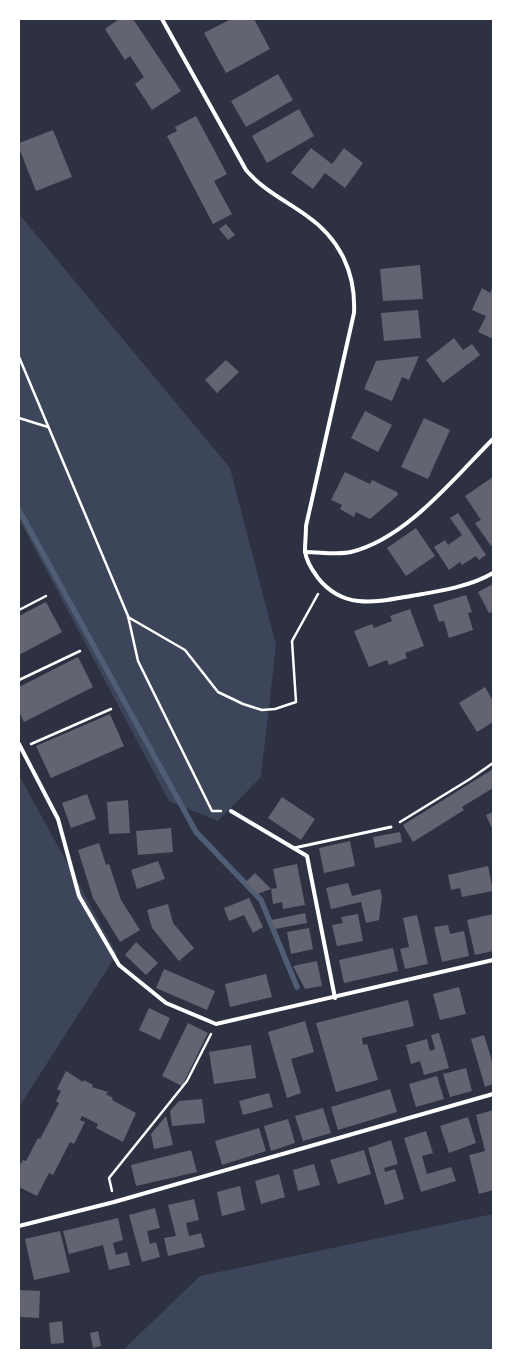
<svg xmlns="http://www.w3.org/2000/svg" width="512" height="1369" font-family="'DejaVu Sans',sans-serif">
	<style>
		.green { fill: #3c4559 }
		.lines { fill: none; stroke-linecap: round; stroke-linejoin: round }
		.stream { stroke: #4f5d75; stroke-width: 5.5 }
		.building { fill: #626471 }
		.path { stroke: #fff; stroke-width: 2.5 }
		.service { stroke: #fff; stroke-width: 3 }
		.minor { stroke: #fff; stroke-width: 4 }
	</style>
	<rect width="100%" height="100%" fill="#2d3142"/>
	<g class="green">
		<polygon points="19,214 230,468 276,645 261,777 218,821 169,801 19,519"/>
		<polygon points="19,775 117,954 19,1107"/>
		<polygon points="493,1214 493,1350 123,1350 200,1276"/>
	</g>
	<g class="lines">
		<polyline class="stream" points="19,510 196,832 261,900 297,987"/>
	</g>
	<g class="building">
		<polygon points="119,19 133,19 181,91 152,110 135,84 144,77 130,56 125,60 105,29"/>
		<polygon points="231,19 254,19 270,49 226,73 204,33"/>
		<polygon points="278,74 293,100 246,127 231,101"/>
		<polygon points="299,109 314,136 267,163 252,136"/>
		<polygon points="196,116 227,174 214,181 232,214 213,224 167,136 177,131 175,127"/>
		<polygon points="53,130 72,177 36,191 19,148 19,143"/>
		<polygon points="311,148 332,164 344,148 363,163 345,188 325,173 313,189 291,173"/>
		<polygon points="226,224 235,235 228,240 219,229"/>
		<polygon points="420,265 423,299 383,301 380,269"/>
		<polygon points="493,286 493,339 478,332 486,316 472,310 482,288 490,293"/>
		<polygon points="418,310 421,338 384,341 381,313"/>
		<polygon points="454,338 463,350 472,344 480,355 443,383 426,360"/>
		<polygon points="419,356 409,380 402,377 392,401 364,389 376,361"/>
		<polygon points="226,360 239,372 217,393 205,380"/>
		<polygon points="365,411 392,425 378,452 351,438"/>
		<polygon points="424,418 450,430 428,479 401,467"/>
		<polygon points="345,472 370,484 372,480 397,492 398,495 370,519 356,512 354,517 340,509 342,505 331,500"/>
		<polygon points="493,477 493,544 491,546 475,523 481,520 465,496"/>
		<polygon points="458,513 486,555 479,560 476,556 462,565 460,562 449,570 434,547 445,540 448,545 462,535 450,518"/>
		<polygon points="416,528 435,556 406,576 387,548"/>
		<polygon points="493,584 493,612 489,613 478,592"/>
		<polygon points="466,595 472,612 468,613 473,630 449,638 444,621 439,622 433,605"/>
		<polygon points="46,602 62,632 19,655 19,616"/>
		<polygon points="410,609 424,646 405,653 407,658 389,665 387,660 369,667 354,631 372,624 374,628 392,621 390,616"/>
		<polygon points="78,657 93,687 24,722 19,712 19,687"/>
		<polygon points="485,687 493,701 493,722 477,732 459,703"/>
		<polygon points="110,714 124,746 51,778 36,746"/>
		<polygon points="493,769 493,788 462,807 464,810 413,842 403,825"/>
		<polygon points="87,794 96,819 71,828 62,803"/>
		<polygon points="282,797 315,819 301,840 268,818"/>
		<polygon points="128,800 130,833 109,834 107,802"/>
		<polygon points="493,812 493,831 486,815"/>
		<polygon points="171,828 173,852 138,855 136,831"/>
		<polygon points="400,832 402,842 375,848 373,837"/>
		<polygon points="350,841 355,866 324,873 319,848"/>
		<polygon points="99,843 106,865 109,864 121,900 140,930 120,942 93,898 78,850"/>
		<polygon points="158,861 165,879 137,889 131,870"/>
		<polygon points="297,864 305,905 283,909 282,902 273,904 271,889 277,888 273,869"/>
		<polygon points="488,866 493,891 462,897 460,888 451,890 448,875"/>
		<polygon points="255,873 271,889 257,894 246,882"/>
		<polygon points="348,883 352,896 380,889 382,897 379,920 366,923 361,902 331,909 326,888"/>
		<polygon points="249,898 263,927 253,933 244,915 229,921 224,908"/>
		<polygon points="168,904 173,923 194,948 179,961 152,928 147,910"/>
		<polygon points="305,913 307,923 275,929 271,920"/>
		<polygon points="358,914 363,941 337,946 332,925 343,923 341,917"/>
		<polygon points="493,914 493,951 475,955 467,920"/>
		<polygon points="417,915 428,964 405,969 400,949 409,947 403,918"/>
		<polygon points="448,925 450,934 464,931 469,956 442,962 434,927"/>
		<polygon points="309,928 313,949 291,954 287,932"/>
		<polygon points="136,942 158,963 146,975 125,955"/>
		<polygon points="393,948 398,971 344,983 339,960"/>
		<polygon points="317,961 322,986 305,989 293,966"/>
		<polygon points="164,969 215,991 207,1010 156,988"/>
		<polygon points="266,974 272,997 230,1007 225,984"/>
		<polygon points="459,987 466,1014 440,1020 433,994"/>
		<polygon points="408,1000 414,1026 362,1038 363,1045 367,1044 378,1080 336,1092 316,1023"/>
		<polygon points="149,1008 170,1018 160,1040 139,1030"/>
		<polygon points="305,1021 314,1052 291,1059 301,1093 287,1098 268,1032"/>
		<polygon points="188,1023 208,1033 182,1086 162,1076"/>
		<polygon points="439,1033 449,1068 424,1075 420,1061 411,1064 406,1045 427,1039 430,1051 435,1049 431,1035"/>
		<polygon points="484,1035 492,1061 493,1060 493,1084 485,1087 471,1039"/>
		<polygon points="251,1045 256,1078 214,1084 209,1052"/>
		<polygon points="466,1068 472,1091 450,1097 443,1074"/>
		<polygon points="66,1071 83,1082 84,1080 93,1085 92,1087 108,1092 106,1094 113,1098 112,1100 136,1113 123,1142 96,1128 98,1124 82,1116 80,1120 85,1122 74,1144 70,1142 53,1175 49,1173 37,1196 19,1187 19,1166 23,1160 26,1161 38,1138 40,1139 59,1103 56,1101 61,1091 57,1089"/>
		<polygon points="437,1076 444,1099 416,1107 409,1084"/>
		<polygon points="390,1089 397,1112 338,1130 331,1107"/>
		<polygon points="269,1093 273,1107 243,1115 239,1101"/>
		<polygon points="202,1099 205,1123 172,1126 170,1111 179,1101"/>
		<polygon points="323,1108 331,1133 303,1141 295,1116"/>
		<polygon points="493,1110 493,1190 479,1194 469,1155 485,1151 476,1115"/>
		<polygon points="166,1116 173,1145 154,1149 151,1134"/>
		<polygon points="468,1117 476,1143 449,1153 440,1126"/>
		<polygon points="288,1119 295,1143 271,1151 264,1126"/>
		<polygon points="259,1128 266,1151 222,1165 215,1141"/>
		<polygon points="426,1131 433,1153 422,1156 427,1174 451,1167 456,1181 421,1192 404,1138"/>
		<polygon points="391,1140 398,1164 384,1168 385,1172 395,1169 404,1199 385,1205 368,1148"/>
		<polygon points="191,1150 197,1172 136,1186 131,1165"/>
		<polygon points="364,1150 371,1174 338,1184 330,1160"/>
		<polygon points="314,1164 320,1185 298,1191 293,1170"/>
		<polygon points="279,1174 285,1197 261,1204 255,1181"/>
		<polygon points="240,1186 245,1210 222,1216 217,1192"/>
		<polygon points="194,1199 199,1220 186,1223 189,1236 201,1233 205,1247 168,1256 164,1238 176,1236 168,1205"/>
		<polygon points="155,1208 160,1228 147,1231 150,1244 156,1242 160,1257 142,1262 129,1215"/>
		<polygon points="118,1218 123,1240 113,1243 116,1255 127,1252 130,1265 109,1270 103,1245 69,1254 63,1231"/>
		<polygon points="60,1231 70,1272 34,1280 25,1239"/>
		<polygon points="19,1290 40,1291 39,1318 19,1317"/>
		<polygon points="62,1321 64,1343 51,1344 49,1323"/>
		<polygon points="98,1331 101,1346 93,1348 90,1333"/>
	</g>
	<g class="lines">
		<g class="path">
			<polyline points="19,357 128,616 138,661 212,811 221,811"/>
			<polyline points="19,418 48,427"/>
			<polyline points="19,610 46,596"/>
			<polyline points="128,617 185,650 218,692 243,704 262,710 275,709 296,702 292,641 318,594"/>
			<polyline points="19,680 80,651"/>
			<polyline points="31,744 111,709"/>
			<polyline points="400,822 470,779 493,763"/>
			<polyline points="112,1191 109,1178 187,1081 211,1034"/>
		</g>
		<polyline class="service" points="294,848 391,827"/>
		<g class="minor">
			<path d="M162 19 246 170C264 191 285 200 307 216 340 239 356 273 354 313L306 526C306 534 305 543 305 551 306 561 312 570 318 578 345 612 380 601 417 595 441 591 471 586 493 573"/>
			<path d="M305 552C320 552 338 555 351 552 407 538 454 478 493 439"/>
			<polyline points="19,744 58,819 79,896 119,965 166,1003 216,1024 493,960"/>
			<polyline points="231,811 307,856 335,998"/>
			<polyline points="19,1226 114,1202 493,1094"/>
		</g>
	</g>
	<rect width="512" height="1369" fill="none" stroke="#ffffff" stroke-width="40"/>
</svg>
